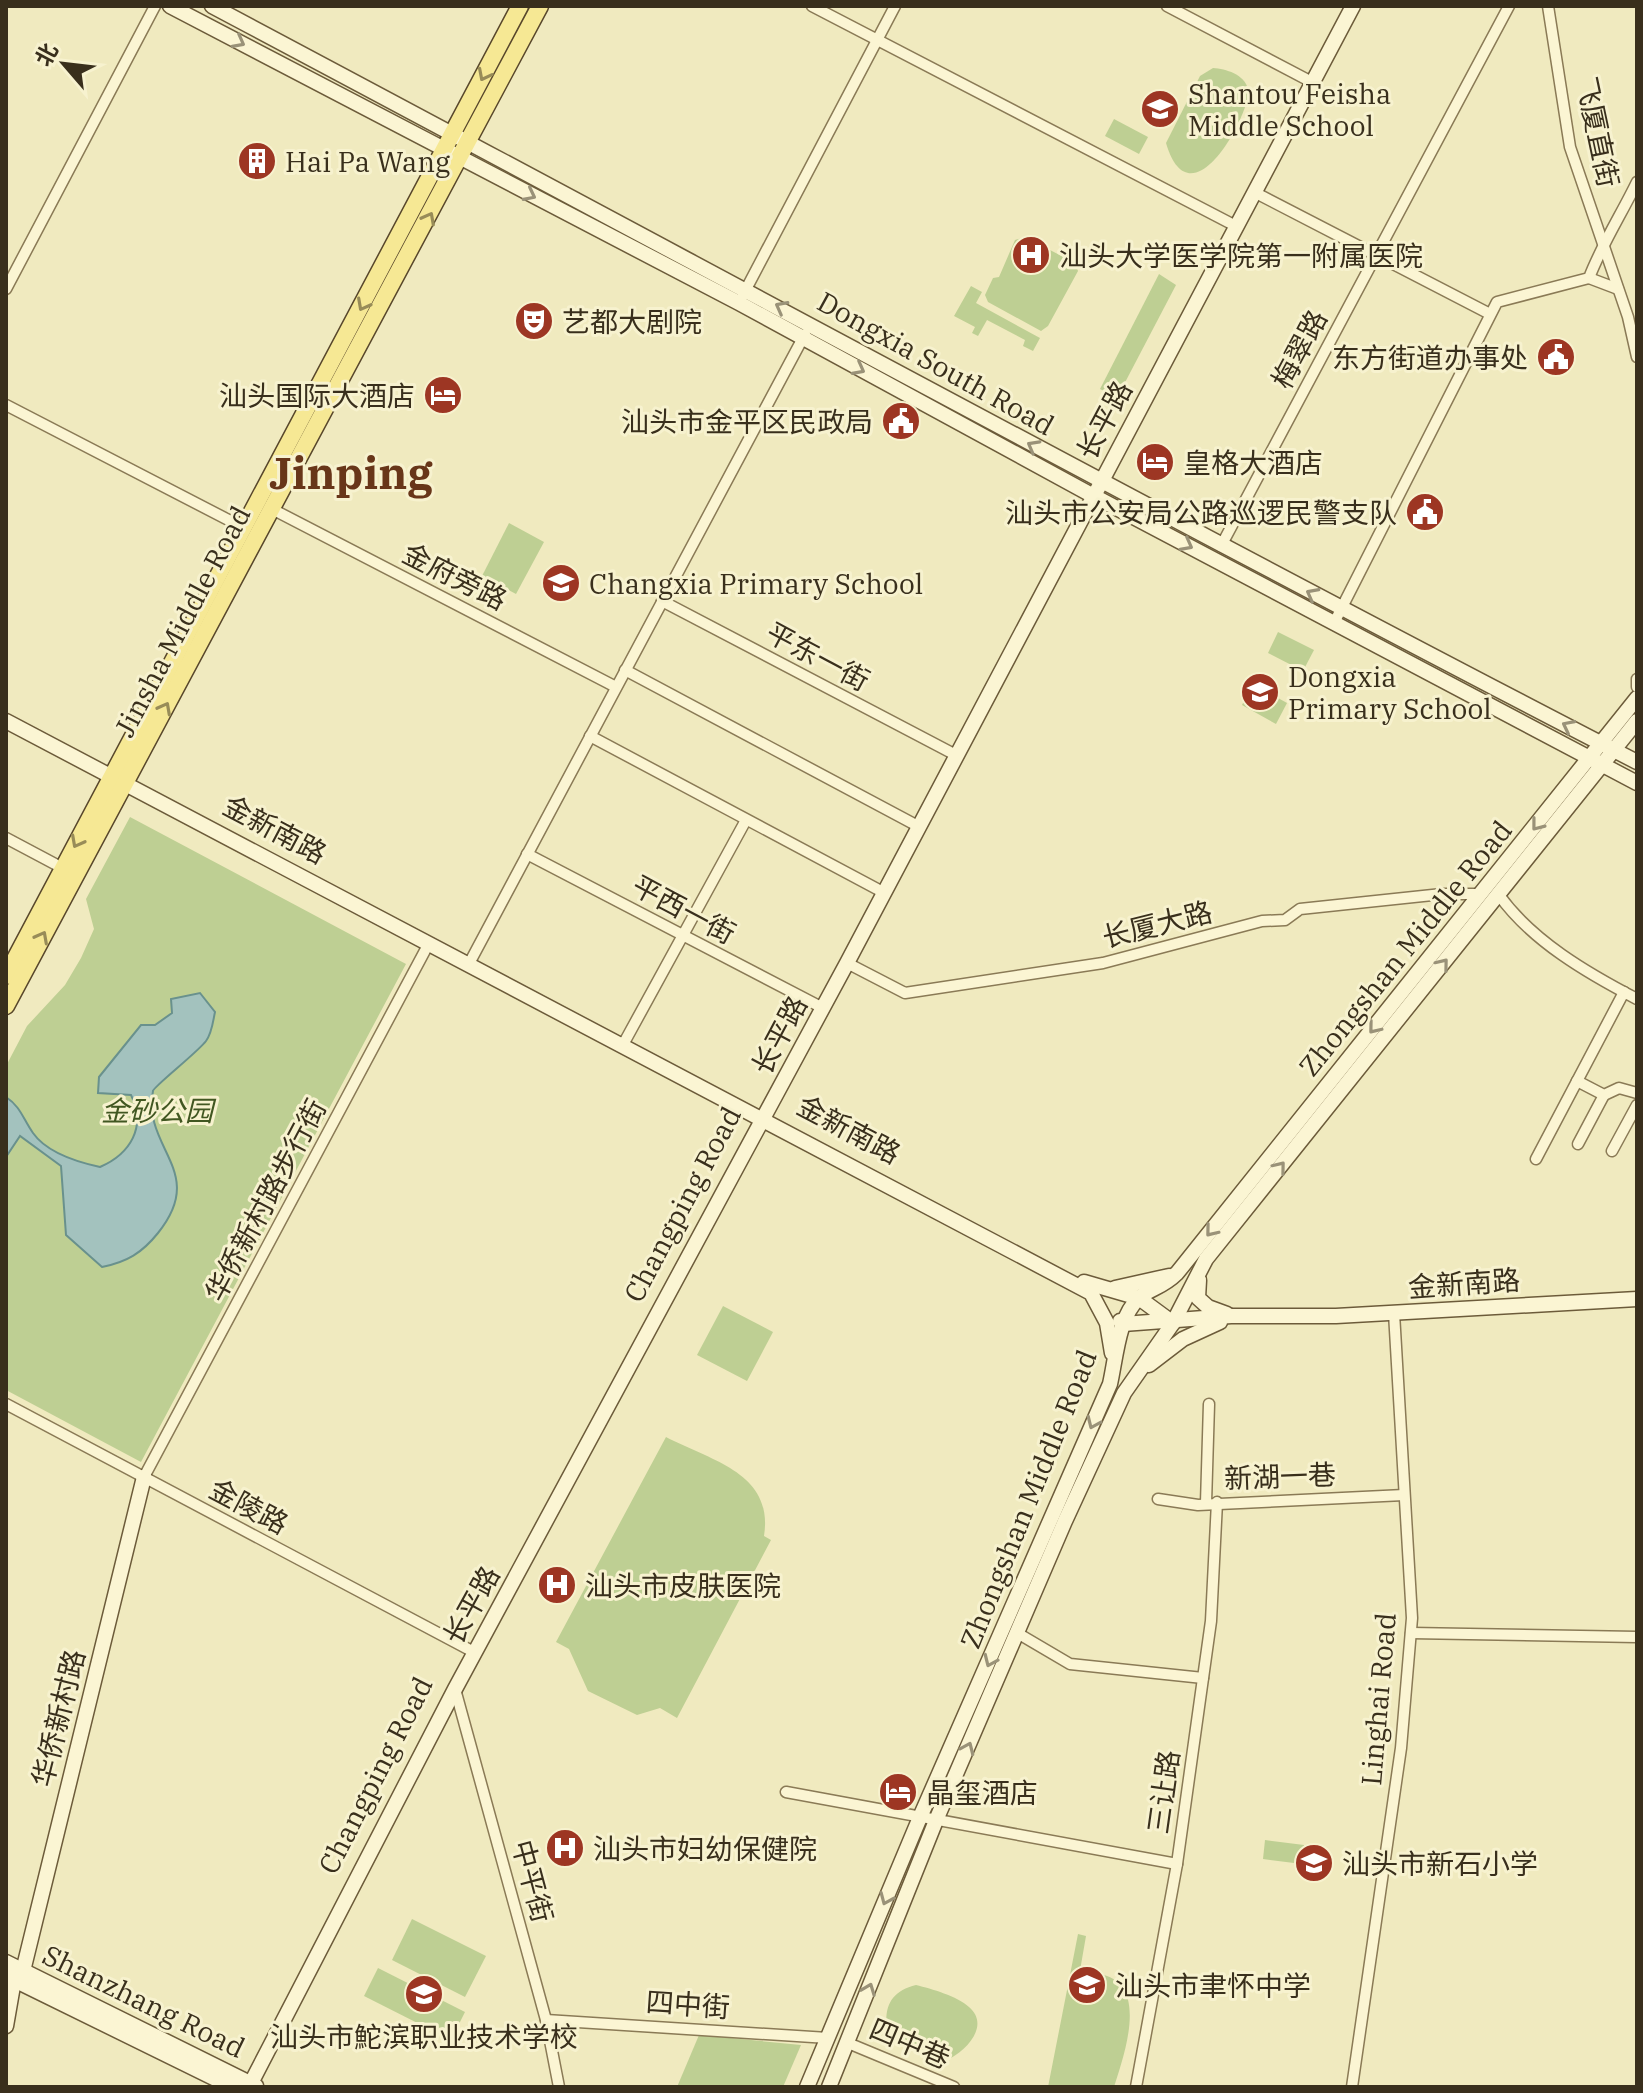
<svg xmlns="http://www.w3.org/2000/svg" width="1643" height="2093" font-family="'IBM Plex Serif','Noto Sans SC',serif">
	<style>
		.green { fill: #becf93 }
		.water { fill: #a3c2be; stroke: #69918d; stroke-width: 2 }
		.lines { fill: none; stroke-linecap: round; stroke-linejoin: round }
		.street-casing { stroke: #8a7a56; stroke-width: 13 }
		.secondary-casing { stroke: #6c5b3a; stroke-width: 17 }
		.primary-casing { stroke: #58472b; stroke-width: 19 }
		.street { stroke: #fbf5d3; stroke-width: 10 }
		.secondary { stroke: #fbf5d3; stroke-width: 14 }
		.primary { stroke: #f6e894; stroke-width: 16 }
		.oneway { stroke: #9a9278 }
		.oneway2 { stroke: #988c58 }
		.labels { text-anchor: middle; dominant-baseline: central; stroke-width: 6; stroke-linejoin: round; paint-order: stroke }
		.poi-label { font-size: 28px; fill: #392f1c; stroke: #f7f2cf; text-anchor: start }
		.street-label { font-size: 28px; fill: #392f1c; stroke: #f7f2cf }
		.park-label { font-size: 28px; font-style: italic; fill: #415721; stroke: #f7f2cf }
		.town-label { font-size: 44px; font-weight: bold; fill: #683619; stroke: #f7f2cf }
	</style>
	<rect width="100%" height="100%" fill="#f0eabf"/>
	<g class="green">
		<path d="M1213 68C1226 69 1244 74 1248 89 1253 109 1191 228 1166 143L1200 76Z"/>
		<polygon points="1114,119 1148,137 1139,154 1105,136"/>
		<polygon points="1025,237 1075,263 1078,271 1048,326 1041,331 988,302 985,295 993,278 999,277 1015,240"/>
		<polygon points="1159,274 1176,285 1120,392 1112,395 1100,389"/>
		<polygon points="971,286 982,292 976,303 1040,338 1033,351 1023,346 1025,340 987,320 978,336 972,333 975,327 954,316"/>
		<polygon points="509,523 544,542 516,594 482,576"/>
		<polygon points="1278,632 1314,650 1303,671 1268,653"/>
		<polygon points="1253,684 1287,703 1276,724 1242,705"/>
		<polygon points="130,817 406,964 141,1462 6,1390 6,1066 27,1026 65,985 81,958 94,929 86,899"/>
		<polygon points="723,1306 773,1332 747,1381 697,1355"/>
		<path d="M666 1437C712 1461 774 1473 764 1536L771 1540 677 1718 660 1708 637 1715 588 1691 569 1649 556 1642Z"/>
		<polygon points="1265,1840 1304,1845 1302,1864 1263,1859"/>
		<polygon points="412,1919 486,1956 465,1997 392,1960"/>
		<path d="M1078 1934 1086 1936 1078 1982C1087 1974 1095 1972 1107 1976 1148 1990 1123 2058 1114 2087H1048Z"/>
		<polygon points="378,1968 465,2012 451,2040 364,1996"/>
		<path d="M916 1985C932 1989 957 1996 969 2007 991 2026 965 2052 947 2060L871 2030 873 2024 887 2029C884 2005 892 1991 916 1985Z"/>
		<polygon points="699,2035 801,2045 783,2087 677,2087"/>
	</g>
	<path class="water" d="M200 993 215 1012C213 1021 212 1033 206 1041 198 1052 153 1087 153 1091 142 1149 208 1171 158 1233 142 1253 127 1262 102 1267L66 1235 61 1166 20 1136 6 1157V1097C21 1107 23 1119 33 1133 47 1153 77 1162 100 1167 130 1154 147 1127 131 1095L98 1093 99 1077 141 1025H155L172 1013 171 999Z"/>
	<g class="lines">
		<g class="street-casing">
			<g id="street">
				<polyline points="812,6 1230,223"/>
				<polyline points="1167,6 1306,79"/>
				<polyline points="1548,6 1570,147 1628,317 1637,357"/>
				<polyline points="1254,192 1490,314"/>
				<polyline points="1589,278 1618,289"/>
				<polyline points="6,289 155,6"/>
				<polyline points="743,295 895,6"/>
				<polyline points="6,405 244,528"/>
				<polyline points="272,509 616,687"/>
				<polyline points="1221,546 1509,6"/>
				<polyline points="662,601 952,753"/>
				<path d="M1334 623 1497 302 1589 278C1602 244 1621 215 1637 182"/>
				<polyline points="625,670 914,824"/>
				<polyline points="1637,679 1637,687"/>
				<polyline points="590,736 879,890"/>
				<polyline points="6,838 55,864"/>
				<polyline points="527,854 819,1006"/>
				<path d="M1499 895C1532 941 1587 973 1637 999"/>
				<polyline points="471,960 805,334"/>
				<polyline points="847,963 905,993 1103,963 1262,921 1285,920 1300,909 1442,894 1482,894"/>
				<polyline points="625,1041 746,820"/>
				<polyline points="1577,1081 1604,1095 1619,1088 1637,1093"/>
				<polyline points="1578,1144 1604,1095"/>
				<polyline points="1612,1151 1637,1105"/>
				<polyline points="1536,1159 1624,992"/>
				<polyline points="6,1404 470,1650"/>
				<polyline points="144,1477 428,945"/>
				<polyline points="1158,1499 1198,1505 1404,1495"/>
				<polyline points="1206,1503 1209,1404"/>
				<polyline points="1411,1633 1637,1637"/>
				<polyline points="1019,1634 1070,1664 1203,1678"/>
				<polyline points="455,1689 546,2020 559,2087"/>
				<polyline points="786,1792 1177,1864"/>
				<polyline points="546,2020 828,2038"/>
				<polyline points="848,2043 954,2087"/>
				<polyline points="1136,2087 1177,1864 1211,1621 1217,1502"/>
				<polyline points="1352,2087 1401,1748 1412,1618 1394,1313"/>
			</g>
		</g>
		<g class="secondary-casing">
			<g id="secondary">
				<polyline points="170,6 739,303 1088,493 1637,783"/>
				<path d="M212 6C687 258 1159 515 1637 762"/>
				<polyline points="6,721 1091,1293 1107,1323 1112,1353"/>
				<polyline points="1199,1280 1198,1298 1208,1307 1227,1314"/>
				<polyline points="1084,1282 1139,1298 1173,1323"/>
				<polyline points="1115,1288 1169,1276"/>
				<polyline points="1120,1321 1123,1324 1231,1316 1336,1316 1637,1299"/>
				<polyline points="1149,1365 1183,1339 1220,1322"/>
				<polyline points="6,1962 256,2086"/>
				<polyline points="23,1971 144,1477"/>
				<polyline points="6,1976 232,2087"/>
				<polyline points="6,2026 14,1980"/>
				<polyline points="249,2087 455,1689 847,963 1353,6"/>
				<path d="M807 2087 921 1815 1110 1384C1116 1358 1118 1317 1139 1298 1150 1288 1162 1288 1177 1273L1637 698"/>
				<polyline points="829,2087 937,1818 1065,1521 1124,1393 1173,1323 1206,1259 1637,721"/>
			</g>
		</g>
		<g class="primary-casing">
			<g id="primary">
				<polyline points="6,976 520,6"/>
				<polyline points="6,1006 540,6"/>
			</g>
		</g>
		<use href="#street" class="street"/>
		<use href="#secondary" class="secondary"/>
		<use href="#primary" class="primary"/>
	</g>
	<defs><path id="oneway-chevron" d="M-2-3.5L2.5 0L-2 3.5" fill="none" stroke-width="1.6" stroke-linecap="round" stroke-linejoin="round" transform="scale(2)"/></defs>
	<g class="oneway">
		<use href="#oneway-chevron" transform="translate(239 42) rotate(28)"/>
		<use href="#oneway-chevron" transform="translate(530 195) rotate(27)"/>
		<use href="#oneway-chevron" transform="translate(781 307) rotate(-152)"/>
		<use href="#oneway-chevron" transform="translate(859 369) rotate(28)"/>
		<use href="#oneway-chevron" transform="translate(1033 446) rotate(-151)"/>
		<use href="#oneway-chevron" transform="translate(1187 545) rotate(28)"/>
		<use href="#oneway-chevron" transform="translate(1312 594) rotate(-152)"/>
		<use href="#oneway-chevron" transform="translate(1568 726) rotate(-153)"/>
		<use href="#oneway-chevron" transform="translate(1537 825) rotate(128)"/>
		<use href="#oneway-chevron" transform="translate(1443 964) rotate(-51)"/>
		<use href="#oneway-chevron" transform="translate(1374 1028) rotate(129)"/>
		<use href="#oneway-chevron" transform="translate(1280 1167) rotate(-51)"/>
		<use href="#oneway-chevron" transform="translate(1211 1231) rotate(129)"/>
		<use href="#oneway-chevron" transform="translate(1093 1423) rotate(114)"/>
		<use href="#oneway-chevron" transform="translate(990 1661) rotate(114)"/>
		<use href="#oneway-chevron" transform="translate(968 1748) rotate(-66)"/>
		<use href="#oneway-chevron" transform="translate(886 1899) rotate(113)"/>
		<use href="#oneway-chevron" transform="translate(869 1989) rotate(-69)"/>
	</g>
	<g class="oneway2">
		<use href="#oneway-chevron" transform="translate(484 75) rotate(117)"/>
		<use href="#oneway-chevron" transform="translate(429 218) rotate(-62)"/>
		<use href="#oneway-chevron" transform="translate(363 305) rotate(118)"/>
		<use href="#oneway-chevron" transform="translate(165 708) rotate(-62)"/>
		<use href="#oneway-chevron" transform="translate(77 842) rotate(118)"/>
		<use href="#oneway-chevron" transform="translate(42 937) rotate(-62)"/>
	</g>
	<defs>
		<g id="school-disc" transform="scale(2)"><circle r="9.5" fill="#9d3623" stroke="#f7f2cf"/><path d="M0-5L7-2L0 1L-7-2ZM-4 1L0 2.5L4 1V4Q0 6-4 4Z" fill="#fff"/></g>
		<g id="building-disc" transform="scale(2)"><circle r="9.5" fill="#9d3623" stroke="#f7f2cf"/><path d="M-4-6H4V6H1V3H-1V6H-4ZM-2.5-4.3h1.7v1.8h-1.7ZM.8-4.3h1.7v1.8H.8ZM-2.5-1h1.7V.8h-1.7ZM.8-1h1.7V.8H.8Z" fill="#fff"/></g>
		<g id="hospital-disc" transform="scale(2)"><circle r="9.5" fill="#9d3623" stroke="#f7f2cf"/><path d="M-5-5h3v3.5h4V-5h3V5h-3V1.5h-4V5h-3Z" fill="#fff"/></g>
		<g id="theatre-disc" transform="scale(2)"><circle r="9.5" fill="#9d3623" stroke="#f7f2cf"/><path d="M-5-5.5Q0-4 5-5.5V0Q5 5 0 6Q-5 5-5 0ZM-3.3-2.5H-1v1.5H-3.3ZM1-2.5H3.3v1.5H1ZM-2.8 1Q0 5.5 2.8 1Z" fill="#fff"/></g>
		<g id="civic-disc" transform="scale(2)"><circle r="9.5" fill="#9d3623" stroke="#f7f2cf"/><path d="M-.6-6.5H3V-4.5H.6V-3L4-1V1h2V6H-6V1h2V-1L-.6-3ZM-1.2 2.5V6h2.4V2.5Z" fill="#fff"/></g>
		<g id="hotel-disc" transform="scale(2)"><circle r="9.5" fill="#9d3623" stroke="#f7f2cf"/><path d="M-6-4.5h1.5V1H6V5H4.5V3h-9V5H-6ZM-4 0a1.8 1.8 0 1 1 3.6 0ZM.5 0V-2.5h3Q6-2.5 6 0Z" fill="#fff"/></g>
	</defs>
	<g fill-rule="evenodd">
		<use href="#school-disc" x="1160" y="109"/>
		<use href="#building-disc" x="257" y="161"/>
		<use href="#hospital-disc" x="1031" y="255"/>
		<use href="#theatre-disc" x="534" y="321"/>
		<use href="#civic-disc" x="1556" y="357"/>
		<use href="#hotel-disc" x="443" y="395"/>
		<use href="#civic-disc" x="901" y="421"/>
		<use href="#hotel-disc" x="1155" y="462"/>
		<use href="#civic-disc" x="1425" y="512"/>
		<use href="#school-disc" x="561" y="583"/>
		<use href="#school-disc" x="1260" y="692"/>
		<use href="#hospital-disc" x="557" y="1585"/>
		<use href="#hotel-disc" x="898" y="1792"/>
		<use href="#hospital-disc" x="565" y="1848"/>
		<use href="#school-disc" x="1314" y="1863"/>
		<use href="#school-disc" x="1087" y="1985"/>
		<use href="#school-disc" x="424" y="1994"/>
	</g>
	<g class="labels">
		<g class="poi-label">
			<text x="1188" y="93">Shantou Feisha<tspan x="1188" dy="32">Middle School</tspan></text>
			<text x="285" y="161">Hai Pa Wang</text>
			<text x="1059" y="255">汕头大学医学院第一附属医院</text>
			<text x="562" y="321">艺都大剧院</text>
			<text x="1528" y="357" text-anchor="end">东方街道办事处</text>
			<text x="415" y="395" text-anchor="end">汕头国际大酒店</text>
			<text x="873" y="421" text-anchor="end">汕头市金平区民政局</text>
			<text x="1183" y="462">皇格大酒店</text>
			<text x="1397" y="512" text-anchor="end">汕头市公安局公路巡逻民警支队</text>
			<text x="589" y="583">Changxia Primary School</text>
			<text x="1288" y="676">Dongxia<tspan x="1288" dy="32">Primary School</tspan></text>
			<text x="585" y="1585">汕头市皮肤医院</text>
			<text x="926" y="1792">晶玺酒店</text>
			<text x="593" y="1848">汕头市妇幼保健院</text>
			<text x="1342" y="1863">汕头市新石小学</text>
			<text x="1115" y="1985">汕头市聿怀中学</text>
			<text x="424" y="2036" text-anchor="middle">汕头市鮀滨职业技术学校</text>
		</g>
		<g class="street-label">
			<text transform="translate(1598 132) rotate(78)">飞厦直街</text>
			<text transform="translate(1299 349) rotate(-62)">梅翠路</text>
			<text transform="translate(936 363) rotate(29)">Dongxia South Road</text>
			<text transform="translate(1104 420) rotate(-62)">长平路</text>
			<text transform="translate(455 576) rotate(27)">金府旁路</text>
			<text transform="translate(182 621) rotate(-62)">Jinsha Middle Road</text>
			<text transform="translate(818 656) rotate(28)">平东一街</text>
			<text transform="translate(275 829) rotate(28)">金新南路</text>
			<text transform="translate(684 909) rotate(28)">平西一街</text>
			<text transform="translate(1157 924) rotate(-14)">长厦大路</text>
			<text transform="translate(1405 948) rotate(-51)">Zhongshan Middle Road</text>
			<text transform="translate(779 1035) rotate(-62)">长平路</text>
			<text transform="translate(849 1129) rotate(28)">金新南路</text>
			<text transform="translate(265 1200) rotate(-62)">华侨新村路步行街</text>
			<text transform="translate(682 1204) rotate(-62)">Changping Road</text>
			<text transform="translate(1464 1283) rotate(-4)">金新南路</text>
			<text transform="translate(1280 1476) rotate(-2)">新湖一巷</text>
			<text transform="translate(1028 1499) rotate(-68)">Zhongshan Middle Road</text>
			<text transform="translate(249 1506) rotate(28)">金陵路</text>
			<text transform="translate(471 1605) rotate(-61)">长平路</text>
			<text transform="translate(1378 1699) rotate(-85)">Linghai Road</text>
			<text transform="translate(58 1718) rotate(-76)">华侨新村路</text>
			<text transform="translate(375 1775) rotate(-63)">Changping Road</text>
			<text transform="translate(1163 1792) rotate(-82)">三让路</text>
			<text transform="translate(533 1881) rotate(75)">中平街</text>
			<text transform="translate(144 2001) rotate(26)">Shanzhang Road</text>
			<text transform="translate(688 2004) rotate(4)">四中街</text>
			<text transform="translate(910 2043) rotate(23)">四中巷</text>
		</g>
		<g class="park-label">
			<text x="157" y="1110">金砂公园</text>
		</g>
		<g class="town-label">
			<text x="351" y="472">Jinping</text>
		</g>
	</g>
	<rect width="1643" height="2093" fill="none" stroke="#392f1c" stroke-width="16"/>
	<g transform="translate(64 64) rotate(298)" stroke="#f7f2cf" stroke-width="6" paint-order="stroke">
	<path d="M0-6L14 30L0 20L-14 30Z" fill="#392f1c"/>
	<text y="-12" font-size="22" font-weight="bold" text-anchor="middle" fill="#392f1c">北</text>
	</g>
</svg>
